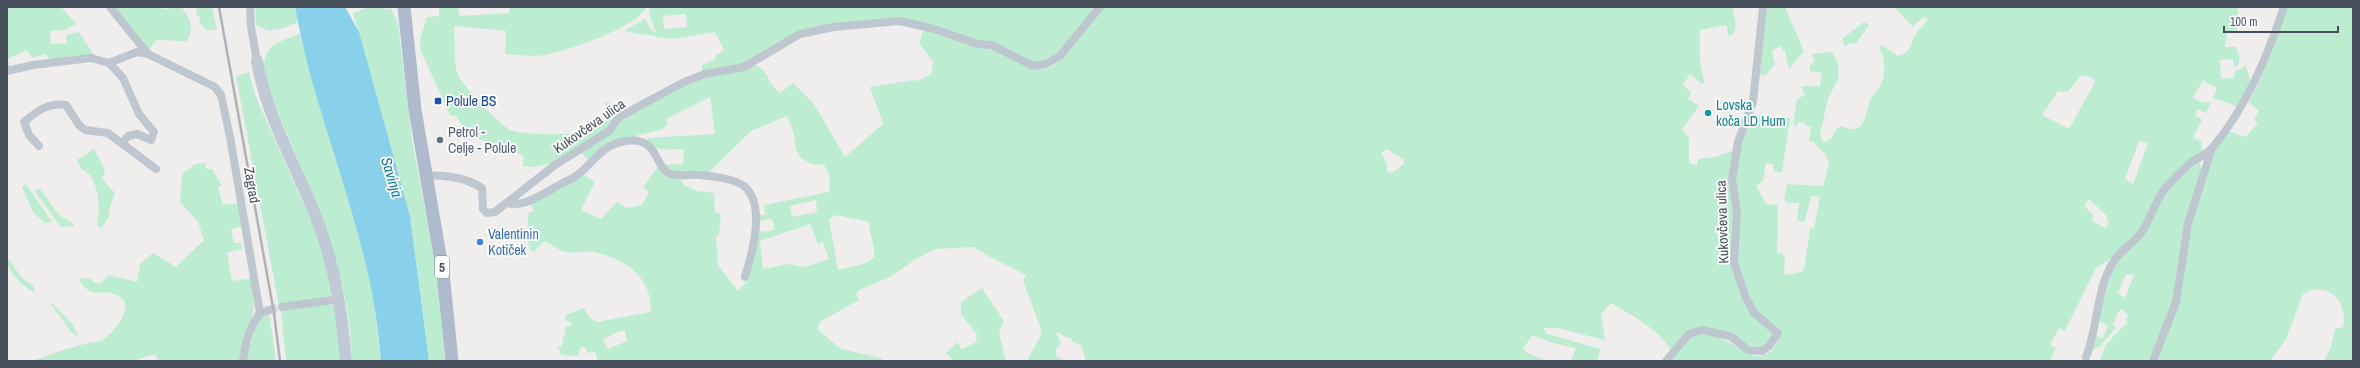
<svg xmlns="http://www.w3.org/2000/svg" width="2360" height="368" font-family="'Archivo Narrow',sans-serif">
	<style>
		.green { fill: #bcedd1; fill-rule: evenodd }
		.water { fill: #89d1ea }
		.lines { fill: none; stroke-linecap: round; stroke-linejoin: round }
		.street-tunnel { stroke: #cecdd0; stroke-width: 8; stroke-dasharray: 8 4; stroke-linecap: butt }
		.street { stroke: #bec7cf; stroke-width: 8 }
		.secondary { stroke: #c0c9d6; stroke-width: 12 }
		.primary { stroke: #adbbcc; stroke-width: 13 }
		.rail { stroke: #afb2b8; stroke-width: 2.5 }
		.transit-dot { fill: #1a4fb4; stroke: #fff; stroke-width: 1.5 }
		.culture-dot { fill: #0f9aa8; stroke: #fff; stroke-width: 1.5 }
		.service-dot { fill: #5c6f8a; stroke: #fff; stroke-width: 1.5 }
		.shop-dot { fill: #3f7fe0; stroke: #fff; stroke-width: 1.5 }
		.labels { text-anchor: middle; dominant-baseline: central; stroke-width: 3.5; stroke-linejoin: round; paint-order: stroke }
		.shield { fill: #fff; stroke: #7e848c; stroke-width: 1 }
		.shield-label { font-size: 13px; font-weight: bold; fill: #464f5a }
		.transit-label { font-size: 14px; fill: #164399; stroke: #fff; text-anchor: start }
		.culture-label { font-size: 14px; fill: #0d838f; stroke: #fff; text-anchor: start }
		.street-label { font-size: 14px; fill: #464f5a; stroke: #fff }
		.service-label { font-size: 14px; fill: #4e5e75; stroke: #fff; text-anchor: start }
		.shop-label { font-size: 14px; fill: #366cbe; stroke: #fff; text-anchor: start }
		.water-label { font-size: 15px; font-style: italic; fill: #0f7da4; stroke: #fff }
	</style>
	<rect width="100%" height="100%" fill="#f0eded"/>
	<g class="green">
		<polygon points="7,7 61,7 76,24 65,30 50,31 51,44 67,43 66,35 79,32 94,55 50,60 46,54 32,58 27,50 7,59 11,68 7,69"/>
		<path d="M112 7H157L166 9 181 7C190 17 195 29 187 41 176 42 167 39 156 40L148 51Z"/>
		<polygon points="197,7 212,7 217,30 206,30 200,23 199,16 196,15"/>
		<path d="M255 7H295L298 22C283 28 270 36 256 24Z"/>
		<polygon points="368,7 391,9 398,23 412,140 437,273 445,361 429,361 410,216 353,13"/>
		<path d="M439 7H458L460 16 509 13 510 7H646C638 27 567 51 545 55 532 57 519 55 505 54L506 31 454 26C456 40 453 62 458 75 462 85 500 125 510 130 522 135 570 135 584 132 594 130 603 124 609 116L604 103 608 102 615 118 606 130 550 166 548 164 532 167 523 166V155C501 150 466 138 456 116L450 115 420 49V40L427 17 439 16Z"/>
		<path d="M651 7H1096C1078 30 1065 56 1035 64L1008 48 992 43 978 42 913 21 816 29 737 66 702 72V65L716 59 715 56 724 50 715 32 671 39 623 31 645 19 652 31 656 32 649 14ZM686 14 687 27 664 29 663 16Z"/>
		<path d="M1104 7H1733L1736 25 1734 34 1728 36 1727 25 1700 30V63L1705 84H1701L1690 74 1683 85 1691 93 1688 99 1699 106 1682 129 1689 138V163L1697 165 1698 159 1715 157 1735 150 1734 211 1732 242 1744 299 1773 330V336L1761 347 1749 345 1729 332 1701 327 1685 333 1671 350C1659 329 1631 315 1611 303L1601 314 1605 340 1557 328H1543L1547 334 1601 349 1597 361H1571L1576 348 1553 343 1532 335 1523 349 1527 353 1548 361H1086L1081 345 1073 342 1070 337 1067 338 1058 332 1056 334 1061 342 1056 350V356L1062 358 1063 361H1027L1041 335V329L1023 281 1026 275 988 256 974 247 936 249 916 259 888 278 859 290 856 294 859 300 821 321 817 329 841 349 881 358 884 361H598L595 352 588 353 585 347H581L578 356 561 355 558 346H562L566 326 570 327 572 324 565 319 566 315 584 308 590 318 597 322 651 312C652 277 625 258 593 252 585 250 575 254 566 252 558 251 552 244 544 241L534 252 530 250C527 244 527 217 529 212L534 211 530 203 584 175 595 182 581 210 601 219 617 202 627 208 642 205 649 192 643 187 659 165 679 176 684 185 697 191 714 193 715 212 721 214 719 234 716 237 718 265 738 291 748 280 757 232 770 231 774 229V223L771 219 757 221V215H765L764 205 829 192C830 180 831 176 824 165L811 164 801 158 796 150 794 134 787 116 751 131 707 174 673 173 663 165 683 164 684 149C670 149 653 153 647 138L715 134 710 97 666 119 668 124 661 130 638 135 588 160 582 153 611 132 622 118 686 84 753 64C771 71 766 83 780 93L793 83 814 104 845 157 883 124 870 87 913 80 918 81 931 74 933 62 919 43 924 29 994 49 1031 68 1046 69 1053 66 1075 44ZM1387 149 1404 160V164L1392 173 1387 172V164L1381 153ZM816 200 817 212 792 217 790 206ZM835 215 870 222C867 233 876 243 874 257L866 263 838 270 829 220ZM810 224 818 244 823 242 829 259 805 267 789 264 763 269 760 241ZM620 331H625L627 341 608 349 603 339Z"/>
		<polygon points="1766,7 1785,7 1804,51 1789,69 1785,50 1782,50 1781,46 1774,49 1772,52 1775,64 1767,74 1762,76 1760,74"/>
		<path d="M1894 7H2238L2237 33 2227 32 2225 47H2236L2239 55V64L2234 68 2233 59 2220 60 2221 79 2234 78 2235 71 2246 66 2251 83 2239 107 2213 98 2217 88 2203 80 2193 98 2201 102 2211 103 2206 113 2198 109 2195 115 2202 120 2193 138 2201 141 2202 152 2187 164 2140 231 2113 257 2096 268 2065 331 2059 328 2050 345 2056 348 2050 361H1668C1674 354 1681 342 1688 338 1723 320 1745 368 1768 353 1774 349 1778 340 1782 334L1781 330 1758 313 1749 298 1736 261 1734 178 1739 149 1753 115 1790 118 1782 173 1774 171 1773 164 1766 163 1763 181 1756 186 1766 204 1778 205 1777 252 1783 254 1785 259 1784 275 1801 272 1804 269 1810 230 1814 228 1820 197 1811 196 1805 221H1797L1799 203H1788L1784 200 1787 184 1823 186 1829 164 1825 153 1817 147 1816 143 1809 141 1811 127 1805 125 1804 122H1798L1797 127 1793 125 1797 99 1805 95 1801 86H1820L1822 73 1810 71V65L1815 62 1812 54 1832 52 1837 61 1839 77 1828 99 1820 134 1823 142C1831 142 1834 134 1837 128L1843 126C1864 138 1865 115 1870 101 1873 94 1878 90 1881 84 1886 73 1885 58 1879 48L1882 45 1898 56C1912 53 1910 43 1917 32 1920 28 1924 24 1928 20L1924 16 1913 27ZM2084 75 2094 79 2095 82 2069 129 2042 115 2058 91 2068 92 2080 76ZM2139 141 2148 143 2133 184 2125 179ZM2089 199 2108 217 2106 220 2109 222 2106 228 2092 221 2093 215 2084 206Z"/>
		<path d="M2287 7H2353V361H2324L2331 347 2335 329 2343 327C2348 301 2328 280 2303 294L2286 339 2270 361H2100L2106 344 2128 322 2125 320 2129 315 2121 309 2118 313 2113 324 2116 328 2099 347 2093 350 2096 336 2102 338 2108 326 2097 320 2115 263 2169 187 2199 161C2207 176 2188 207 2184 224L2190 231C2198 197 2207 160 2227 131L2246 137 2258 123 2254 118 2259 111 2249 102 2261 78ZM2126 274 2134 275 2125 298 2118 293Z"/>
		<polygon points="1864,22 1869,25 1857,42 1853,44 1852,42 1845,47 1842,39"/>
		<path d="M300 34C327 142 374 249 381 361H352C350 257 301 174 265 80 260 48 273 43 300 34Z"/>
		<polygon points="249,72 255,95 319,239 333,293 330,296 279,306 236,76"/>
		<path d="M94 149 105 170 102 179 115 193 109 210V216L101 229 97 225C101 212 99 174 82 170L77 160Z"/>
		<path d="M206 163V169H212L222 186 218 187 223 205 239 203 244 226 231 229 234 243H241L242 249 227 252 232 281 252 278C257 314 251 327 240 361H158L155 354 133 361H31C51 355 69 347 89 343 94 342 101 342 104 339 114 332 135 307 120 297 104 286 91 302 79 279L90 278 95 283 101 284 108 275 137 282 140 264 153 253 176 267 204 240 198 222 180 202 182 174 195 164Z"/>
		<polygon points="26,184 52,222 45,223 33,212 22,187"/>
		<polygon points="40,189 59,215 74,224 74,226 61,227 34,190"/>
		<path d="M7 257 23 279 33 285 35 293C22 285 7 273 7 257Z"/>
		<polygon points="982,288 1004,321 999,333 1006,361 954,361 946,353 957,342 962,349 976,342 977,334 961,315 961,302"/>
		<polygon points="49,302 53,304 73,325 79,337 72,333"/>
		<polygon points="329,304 334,306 341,361 286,361 281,311"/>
		<polygon points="269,312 276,361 245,361 259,317"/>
	</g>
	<path class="water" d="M295 7H345L359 32 410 216 429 361H381C375 265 338 173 312 81 305 57 300 32 295 7Z"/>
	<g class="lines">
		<polyline class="street-tunnel" points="269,310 282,307"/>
		<g class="street">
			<polyline points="110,7 148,54"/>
			<polyline points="250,7 251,27 257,61"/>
			<polyline points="109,63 123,78 139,114 154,132 151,140 137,134 128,136 123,142"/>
			<path d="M7 71 33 65 91 58 109 63 137 52 148 54 215 87 221 95 230 137 260 313C250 326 245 344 243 361"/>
			<path d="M39 146 29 135 24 122C37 111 49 102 66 105L79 125 85 130 108 133 156 169"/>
			<path d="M425 175C446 176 463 176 482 188L483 209 487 213 495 212 555 165 609 131 619 117 684 82 705 74 744 67 800 34 834 27 899 21 931 28 978 44 992 45 1033 66 1046 64 1060 56 1100 7"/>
			<path d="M508 203C527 209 555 185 573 178 590 168 600 146 621 142 661 133 653 169 671 174 680 177 690 174 699 175 712 176 735 178 745 187 766 206 752 254 745 277"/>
			<polyline points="282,307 340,299"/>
			<polyline points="260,313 269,310"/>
			<path d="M2086 357C2098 327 2096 292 2112 264 2118 252 2133 244 2141 233 2149 222 2152 210 2159 198 2165 186 2177 176 2187 166 2194 159 2207 155 2213 147 2247 106 2267 57 2284 7"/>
			<polyline points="1666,361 1689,334 1701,330 1730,336 1748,350 1762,351 1769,346 1778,333 1754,313 1746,298 1734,263 1737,213 1732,179 1738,142 1753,102 1763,7"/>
			<polyline points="2153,361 2176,302 2188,223 2212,148"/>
		</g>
		<path class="secondary" d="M257 61C267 120 300 172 320 228 336 272 342 315 346 361"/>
		<polyline class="primary" points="404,7 415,110 443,273 452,361"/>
		<polyline class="rail" points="219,7 274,313 280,361"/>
	</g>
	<rect class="transit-dot" x="434" y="97" width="8" height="8" rx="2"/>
	<circle class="culture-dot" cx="1708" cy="113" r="4"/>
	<circle class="service-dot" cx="440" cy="140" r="4"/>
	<circle class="shop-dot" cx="480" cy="242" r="4"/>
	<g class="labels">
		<rect class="shield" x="435" y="256" width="14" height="22" rx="3"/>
		<g class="shield-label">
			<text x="442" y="267">5</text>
		</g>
		<g class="transit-label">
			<text x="446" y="101">Polule BS</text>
		</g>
		<g class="culture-label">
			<text x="1716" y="105">Lovska<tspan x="1716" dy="16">koča LD Hum</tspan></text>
		</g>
		<g class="street-label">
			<text transform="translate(589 126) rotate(-35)">Kukovčeva ulica</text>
			<text transform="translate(252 185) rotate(80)">Zagrad</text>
			<text transform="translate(1722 222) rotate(-92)">Kukovčeva ulica</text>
		</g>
		<g class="service-label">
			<text x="448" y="132">Petrol -<tspan x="448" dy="16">Celje - Polule</tspan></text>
		</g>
		<g class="shop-label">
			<text x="488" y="234">Valentinin<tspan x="488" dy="16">Kotiček</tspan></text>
		</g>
		<g class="water-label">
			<text transform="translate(392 177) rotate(73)">Savinja</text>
		</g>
	</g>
	<rect width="2360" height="368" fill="none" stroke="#464f5a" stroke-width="16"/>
	<path d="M2224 26v6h114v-6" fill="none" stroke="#464f5a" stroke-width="2"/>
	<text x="2230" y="26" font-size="12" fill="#464f5a" stroke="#ffffff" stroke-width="3" paint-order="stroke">100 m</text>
</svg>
